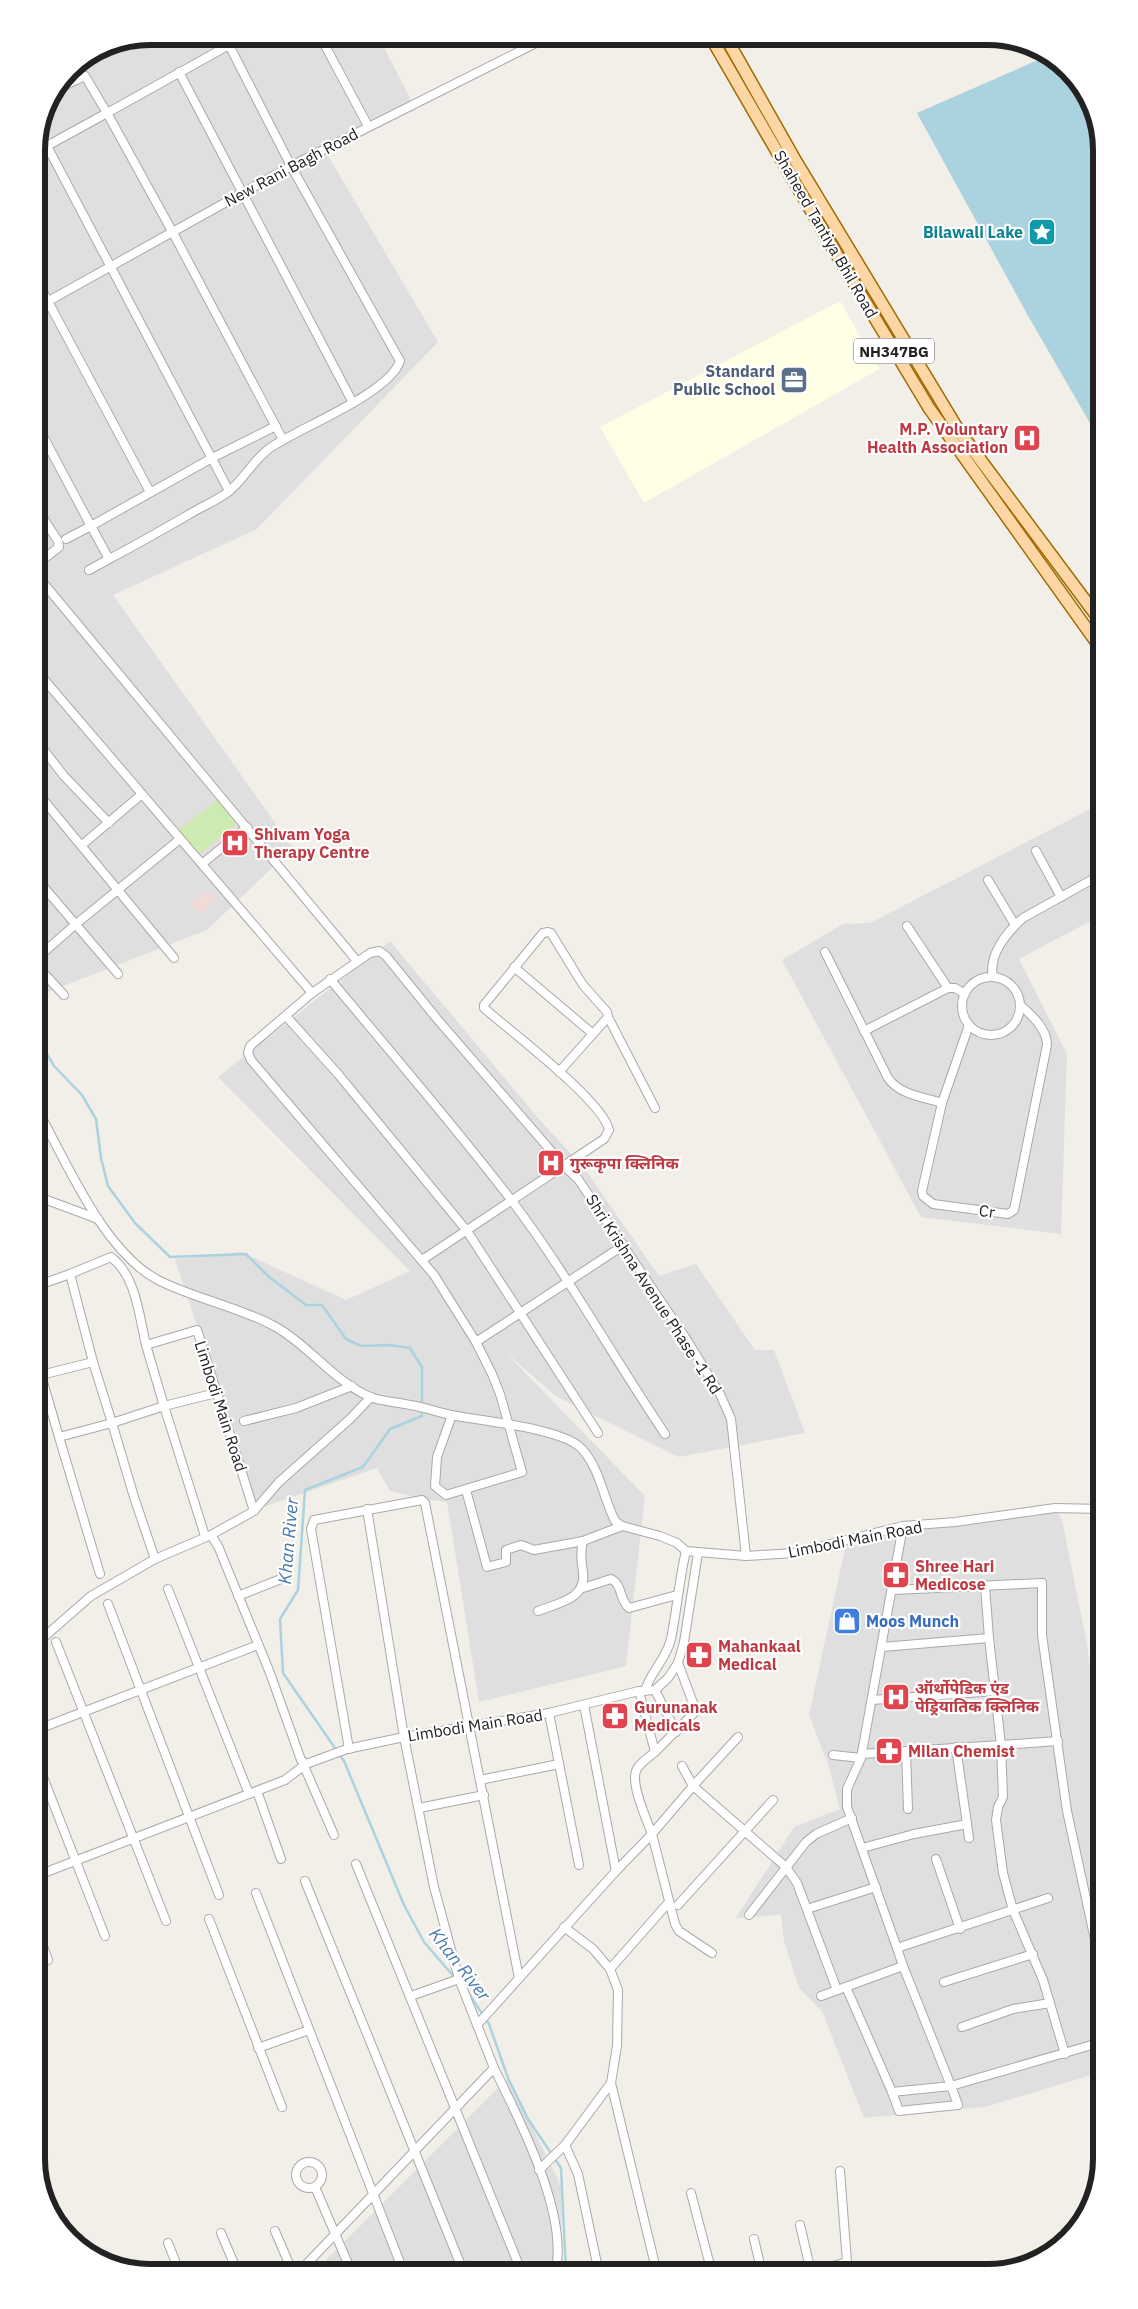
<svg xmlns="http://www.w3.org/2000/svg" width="1138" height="2309" font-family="'IBM Plex Sans','Noto Sans Devanagari',sans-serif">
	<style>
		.residential { fill: #e0dfdf }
		.commercial { fill: #f2dad9 }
		.education { fill: #ffffe5 }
		.grass { fill: #cdebb0 }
		.water { fill: #aad3df }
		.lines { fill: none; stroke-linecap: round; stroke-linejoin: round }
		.stream { stroke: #aad3df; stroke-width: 2.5 }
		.minor-casing { stroke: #a9a9a9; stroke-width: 10 }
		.primary-casing { stroke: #a06b00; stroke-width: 14 }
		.minor { stroke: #fff; stroke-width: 8 }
		.primary { stroke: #fcd6a4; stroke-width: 11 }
		.labels { text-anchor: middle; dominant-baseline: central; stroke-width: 4.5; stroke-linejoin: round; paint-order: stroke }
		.shield { fill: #fff; stroke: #646464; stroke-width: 1 }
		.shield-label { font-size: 15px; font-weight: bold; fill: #222 }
		.street-label { font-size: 16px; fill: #222; stroke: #fff }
		.culture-label { font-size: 16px; font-weight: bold; fill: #0d838f; stroke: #fff; text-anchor: end }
		.service-label { font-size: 16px; font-weight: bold; fill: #4e5e75; stroke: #fff; text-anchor: end }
		.health-label { font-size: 16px; font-weight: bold; fill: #be3a42; stroke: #fff; text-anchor: start }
		.shop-label { font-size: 16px; font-weight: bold; fill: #366cbe; stroke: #fff; text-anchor: start }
		.water-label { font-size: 18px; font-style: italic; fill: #4a7aab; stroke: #fff }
		.rim { fill: none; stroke: #222; stroke-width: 6 }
	</style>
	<rect width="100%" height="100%" fill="#f2efe9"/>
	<g class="residential">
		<polygon points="156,36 378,36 413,104 324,149 438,342 257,529 113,595 293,848 207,930 48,992 36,980 36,143 48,100 66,75"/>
		<polygon points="1102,803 1102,915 1019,959 1067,1054 1061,1234 921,1217 782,960 843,924 870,923"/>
		<polygon points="390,941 538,1118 585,1169 659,1276 696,1264 755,1350 774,1350 805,1433 679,1457 557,1397 505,1352 645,1496 626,1666 479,1702 447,1502 427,1500 390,1491 377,1468 257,1509 175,1259 241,1252 346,1300 410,1271 218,1077"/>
		<polygon points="1055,1508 1062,1520 1087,1644 1102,1772 1102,2065 1098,2073 985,2107 864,2118 822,2011 799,1988 784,1941 781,1915 736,1918 794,1827 840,1809 828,1764 809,1715 847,1539 903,1526"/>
		<polygon points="508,2078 562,2188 560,2273 313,2273"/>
	</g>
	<polygon class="commercial" points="207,890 216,900 200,914 191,904"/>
	<polygon class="education" points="840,301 879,369 644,503 600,427"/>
	<polygon class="grass" points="219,799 238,822 199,855 179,830"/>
	<polygon class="water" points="1047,56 1057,60 1093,107 1102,150 1102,444 1027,314 917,113"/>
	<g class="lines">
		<g class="stream">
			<polyline points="36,1035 54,1066 82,1095 96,1119 101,1158 108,1186 135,1223 170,1257 246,1254 268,1276 306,1305 322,1305 346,1339 361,1346 390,1345 410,1348 422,1367 422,1416 390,1429 363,1467 305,1490 298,1590 280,1619 283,1673 344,1761 404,1905 424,1942 455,1978"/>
			<polyline points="467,1991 489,2024 508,2078 528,2119 561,2168 566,2273"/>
		</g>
		<g class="minor-casing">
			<g id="minor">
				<path d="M227 36 229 45 291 166 400 361C389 394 300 427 270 448 253 460 244 480 228 492 216 501 201 507 188 515 162 530 136 545 109 559L91 526 212 458 276 426"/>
				<polyline points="320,36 368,126"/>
				<polyline points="112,50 121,42"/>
				<polyline points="179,72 353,403"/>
				<polyline points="55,90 85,76 107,113 229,45"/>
				<polyline points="47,146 229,491"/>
				<polyline points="36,152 107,113 172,231 283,440"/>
				<polyline points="36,279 150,492"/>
				<polyline points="36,308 291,166 550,36"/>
				<polyline points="36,423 91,526 66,539"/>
				<polyline points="36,565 59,547 58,541 36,507"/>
				<polyline points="89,570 109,559"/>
				<polyline points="36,574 357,961"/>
				<polyline points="36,670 312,993"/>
				<polyline points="36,740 64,776 109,823"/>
				<polyline points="36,791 174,958"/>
				<polyline points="1099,812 1102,817"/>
				<polyline points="82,845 142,794"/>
				<polyline points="1036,851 1061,897"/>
				<polyline points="202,864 247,827"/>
				<polyline points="36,878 118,974"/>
				<polyline points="988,880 1015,925"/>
				<polyline points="907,926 948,988"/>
				<path d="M825 952 888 1078C900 1095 923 1097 942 1103"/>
				<polyline points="36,959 76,924 180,839"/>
				<polyline points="36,965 64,995"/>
				<polyline points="514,967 593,1034"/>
				<path d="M993 977C988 955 1007 932 1023 918L1102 874"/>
				<circle cx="991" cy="1006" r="29"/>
				<path d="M330 979C391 1053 454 1125 512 1201 568 1275 613 1357 665 1434"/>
				<polyline points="286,1016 338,1074 467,1231 598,1433"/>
				<polyline points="608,1017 655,1108"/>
				<path d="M969 1025 942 1103 922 1191 923 1196 933 1204 1008 1214 1014 1210 1047 1045C1047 1029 1032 1015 1020 1005"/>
				<polyline points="864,1031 948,988 955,988 965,994"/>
				<path d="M36 1107C66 1161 103 1251 158 1280 195 1299 237 1306 274 1326 308 1344 336 1384 373 1398 385 1402 398 1402 410 1405 424 1407 437 1412 451 1415 480 1421 564 1428 582 1449 600 1469 603 1497 615 1521L622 1526 660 1536 677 1543 686 1551 746 1556 794 1553 903 1526 955 1522 1055 1508 1102 1509"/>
				<polyline points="36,1196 98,1219"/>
				<path d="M422 1260 604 1139 609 1130C603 1101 510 1031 484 1008V1005L543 933 548 932 551 933 583 985 607 1012 608 1017 559 1072"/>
				<polyline points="36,1286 70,1274"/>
				<polyline points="476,1342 624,1245"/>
				<polyline points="36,1360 41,1375"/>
				<path d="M93 1362 70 1274 111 1257C136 1276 139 1315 146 1345"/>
				<polyline points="452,1415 437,1457 435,1486 446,1495 522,1472 500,1394 492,1374 476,1342 434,1275 251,1060 248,1053 250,1046 312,993 370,953 379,951 386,956 438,1020 564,1166 578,1179 687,1340 720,1394 731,1419 746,1556"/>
				<polyline points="244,1421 296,1408 352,1386"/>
				<polyline points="59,1437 41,1375 93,1362 112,1423 59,1437 100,1574"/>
				<polyline points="466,1490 487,1567 506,1562 506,1550 521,1545 534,1550 583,1541 622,1526"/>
				<polyline points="211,1535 218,1546 270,1673 301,1760 306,1764"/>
				<polyline points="205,1536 164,1406 216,1393"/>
				<polyline points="155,1559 134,1497 112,1423 164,1406 146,1345 197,1330 254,1511"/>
				<path d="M583 1588 611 1579C623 1585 619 1600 629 1608L677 1595"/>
				<polyline points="168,1589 249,1794"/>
				<polyline points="893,1590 1042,1583 1042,1635 1067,1811 1102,1972"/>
				<polyline points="238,1596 286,1577"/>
				<polyline points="108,1604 219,1895"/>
				<path d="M538 1611C558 1603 587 1599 583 1572 581 1561 580 1552 583 1541"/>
				<polyline points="56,1642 166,1921"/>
				<polyline points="36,1644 91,1596 155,1559 211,1535 254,1511 279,1482 350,1419 371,1397"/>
				<polyline points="882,1647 989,1638 985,1586"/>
				<polyline points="655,1690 676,1732"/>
				<path d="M639 1691 655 1752C649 1757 640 1763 637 1769 629 1782 647 1820 652 1834L693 1786 786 1867 797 1883 837 1990"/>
				<path d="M645 1691C650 1672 666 1660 671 1639 677 1610 679 1580 686 1551"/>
				<polyline points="872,1700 995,1691 989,1638"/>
				<polyline points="584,1705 616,1871"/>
				<polyline points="549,1713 579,1865"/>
				<polyline points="36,1730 258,1645"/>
				<polyline points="1058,1741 1001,1745 1003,1797 998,1807 996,1820 1003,1873 1013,1910 1043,1980 1065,2054"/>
				<polyline points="956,1747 969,1838"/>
				<polyline points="349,1749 311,1529 314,1520 422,1500 425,1503 519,1978"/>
				<polyline points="906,1751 908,1809"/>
				<polyline points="655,1752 696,1711 678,1663"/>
				<polyline points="862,1754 1001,1745 995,1691"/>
				<polyline points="833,1755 861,1758 847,1789 847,1807 897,1948"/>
				<polyline points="861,1758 903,1526"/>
				<polyline points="36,1759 105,1936"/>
				<polyline points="304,1766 334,1835"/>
				<polyline points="682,1766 693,1786 738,1737"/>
				<polyline points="480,1780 559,1764"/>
				<polyline points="257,1791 281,1859"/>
				<polyline points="419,1808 484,1795"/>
				<polyline points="862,1848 914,1834 967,1824"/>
				<polyline points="936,1859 960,1929"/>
				<polyline points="356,1864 522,2273"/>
				<polyline points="36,1876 285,1780 306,1764 347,1749 404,1737 549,1713 639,1691 655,1690 668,1678 678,1663 684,1642 698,1553"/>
				<polyline points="305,1881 464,2273"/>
				<polyline points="256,1893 404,2273"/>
				<polyline points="1048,1898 897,1948 903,1966 951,2086 958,2105 899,2111 892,2092 951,2086 1102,2042"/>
				<polyline points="678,1905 773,1800"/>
				<polyline points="807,1909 876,1887"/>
				<polyline points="749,1915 806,1842 816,1834 852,1818"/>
				<polyline points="209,1919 282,2107"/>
				<polyline points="564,1927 593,1949 610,1969 618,1990 617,2046 611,2083 657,2273"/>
				<polyline points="36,1928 48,1960"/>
				<polyline points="610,1969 669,1902"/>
				<polyline points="944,1982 1033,1954"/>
				<polyline points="846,1987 892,2092"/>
				<polyline points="411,1996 459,1979"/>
				<polyline points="821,1996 903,1966"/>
				<polyline points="477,2025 616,1871 652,1834 675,1924 679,1931 712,1953"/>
				<polyline points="962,2027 1013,2009 1050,2003"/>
				<polyline points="258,2048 309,2030"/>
				<path d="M494 2068C519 2119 570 2216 555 2273"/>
				<polyline points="565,2145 611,2083"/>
				<circle cx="309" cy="2175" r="13"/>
				<polyline points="539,2170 565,2145 578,2174 599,2273"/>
				<polyline points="315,2187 352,2273"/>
				<polyline points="691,2193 712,2273"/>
				<polyline points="800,2225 811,2272"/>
				<polyline points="275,2231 293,2273"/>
				<polyline points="221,2233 238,2273"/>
				<polyline points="754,2239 762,2273"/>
				<polyline points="168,2243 180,2273"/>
				<polyline points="298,2273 494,2068 459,1979 434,1887 404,1737 367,1509"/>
				<polyline points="808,2273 847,2262 840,2171"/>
			</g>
		</g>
		<g class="primary-casing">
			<g id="primary">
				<polyline points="710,36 834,250 929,408 1102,650"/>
				<polyline points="725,36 794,158 959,431 1102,623"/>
			</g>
		</g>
		<use href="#minor" class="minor"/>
		<use href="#primary" class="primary"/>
	</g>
	<defs>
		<g id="sight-square" transform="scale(1.4375)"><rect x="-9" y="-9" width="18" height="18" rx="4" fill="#0f9aa8" stroke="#fff"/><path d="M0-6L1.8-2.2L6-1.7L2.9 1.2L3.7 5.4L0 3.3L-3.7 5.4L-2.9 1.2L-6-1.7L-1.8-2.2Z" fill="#fff"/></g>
		<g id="office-square" transform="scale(1.4375)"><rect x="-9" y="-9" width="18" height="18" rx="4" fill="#5c6f8a" stroke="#fff"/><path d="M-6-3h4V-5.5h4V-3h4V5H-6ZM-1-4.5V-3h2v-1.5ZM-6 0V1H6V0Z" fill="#fff"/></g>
		<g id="hospital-square" transform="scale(1.4375)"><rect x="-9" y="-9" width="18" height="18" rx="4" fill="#e0444e" stroke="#fff"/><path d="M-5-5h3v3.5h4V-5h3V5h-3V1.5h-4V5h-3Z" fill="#fff"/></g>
		<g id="pharmacy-square" transform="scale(1.4375)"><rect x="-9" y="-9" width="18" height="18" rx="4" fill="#e0444e" stroke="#fff"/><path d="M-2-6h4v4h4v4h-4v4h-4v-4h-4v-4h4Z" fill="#fff"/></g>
		<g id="shop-square" transform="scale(1.4375)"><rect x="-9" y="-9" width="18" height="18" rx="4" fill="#3f7fe0" stroke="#fff"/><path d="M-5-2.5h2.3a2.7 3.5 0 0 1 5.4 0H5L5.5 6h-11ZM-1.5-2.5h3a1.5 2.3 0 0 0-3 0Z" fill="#fff"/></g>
	</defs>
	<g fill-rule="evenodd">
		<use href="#sight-square" x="1042" y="232"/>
		<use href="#office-square" x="794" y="380"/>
		<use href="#hospital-square" x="1027" y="438"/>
		<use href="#hospital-square" x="235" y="843"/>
		<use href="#hospital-square" x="551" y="1163"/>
		<use href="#pharmacy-square" x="896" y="1575"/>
		<use href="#shop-square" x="847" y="1621"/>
		<use href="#pharmacy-square" x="699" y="1655"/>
		<use href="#hospital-square" x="896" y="1697"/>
		<use href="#pharmacy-square" x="615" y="1716"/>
		<use href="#pharmacy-square" x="889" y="1751"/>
	</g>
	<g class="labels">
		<rect class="shield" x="854" y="338.5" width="80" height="25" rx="4"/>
		<g class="shield-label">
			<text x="894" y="351">NH347BG</text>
		</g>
		<g class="street-label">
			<text transform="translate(291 167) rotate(-28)">New Rani Bagh Road</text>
			<text transform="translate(826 234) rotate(60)">Shaheed Tantiya Bhil Road</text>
			<text transform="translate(987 1211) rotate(8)">Cr</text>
			<text transform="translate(654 1294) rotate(57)">Shri Krishna Avenue Phase -1 Rd</text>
			<text transform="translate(221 1406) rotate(72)">Limbodi Main Road</text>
			<text transform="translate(855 1539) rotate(-11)">Limbodi Main Road</text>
			<text transform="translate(475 1725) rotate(-9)">Limbodi Main Road</text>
		</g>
		<g class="culture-label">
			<text x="1023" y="232">Bilawali Lake</text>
		</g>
		<g class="service-label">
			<text x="775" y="371">Standard<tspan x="775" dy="18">Public School</tspan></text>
		</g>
		<g class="health-label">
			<text x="1008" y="429" text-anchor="end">M.P. Voluntary<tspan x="1008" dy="18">Health Association</tspan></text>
			<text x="254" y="834">Shivam Yoga<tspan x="254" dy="18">Therapy Centre</tspan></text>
			<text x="570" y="1163">गुरूकृपा क्लिनिक</text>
			<text x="915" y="1566">Shree Hari<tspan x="915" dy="18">Medicose</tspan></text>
			<text x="718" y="1646">Mahankaal<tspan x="718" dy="18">Medical</tspan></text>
			<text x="915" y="1688">ऑर्थोपेडिक एंड<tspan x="915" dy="18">पेड्रियातिक क्लिनिक</tspan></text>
			<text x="634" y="1707">Gurunanak<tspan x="634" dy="18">Medicals</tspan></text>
			<text x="908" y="1751">Milan Chemist</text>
		</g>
		<g class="shop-label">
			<text x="866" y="1621">Moos Munch</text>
		</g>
		<g class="water-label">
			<text transform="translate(288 1541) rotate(-85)">Khan River</text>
			<text transform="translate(460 1964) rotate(52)">Khan River</text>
		</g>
	</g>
	<path d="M0 0H1138V2309H0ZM150 45H988A105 105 0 0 1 1093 150V2159A105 105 0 0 1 988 2264H150A105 105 0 0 1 45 2159V150A105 105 0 0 1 150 45Z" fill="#fff" fill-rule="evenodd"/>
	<path class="rim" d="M150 45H988A105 105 0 0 1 1093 150V2159A105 105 0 0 1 988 2264H150A105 105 0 0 1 45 2159V150A105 105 0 0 1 150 45Z"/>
</svg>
